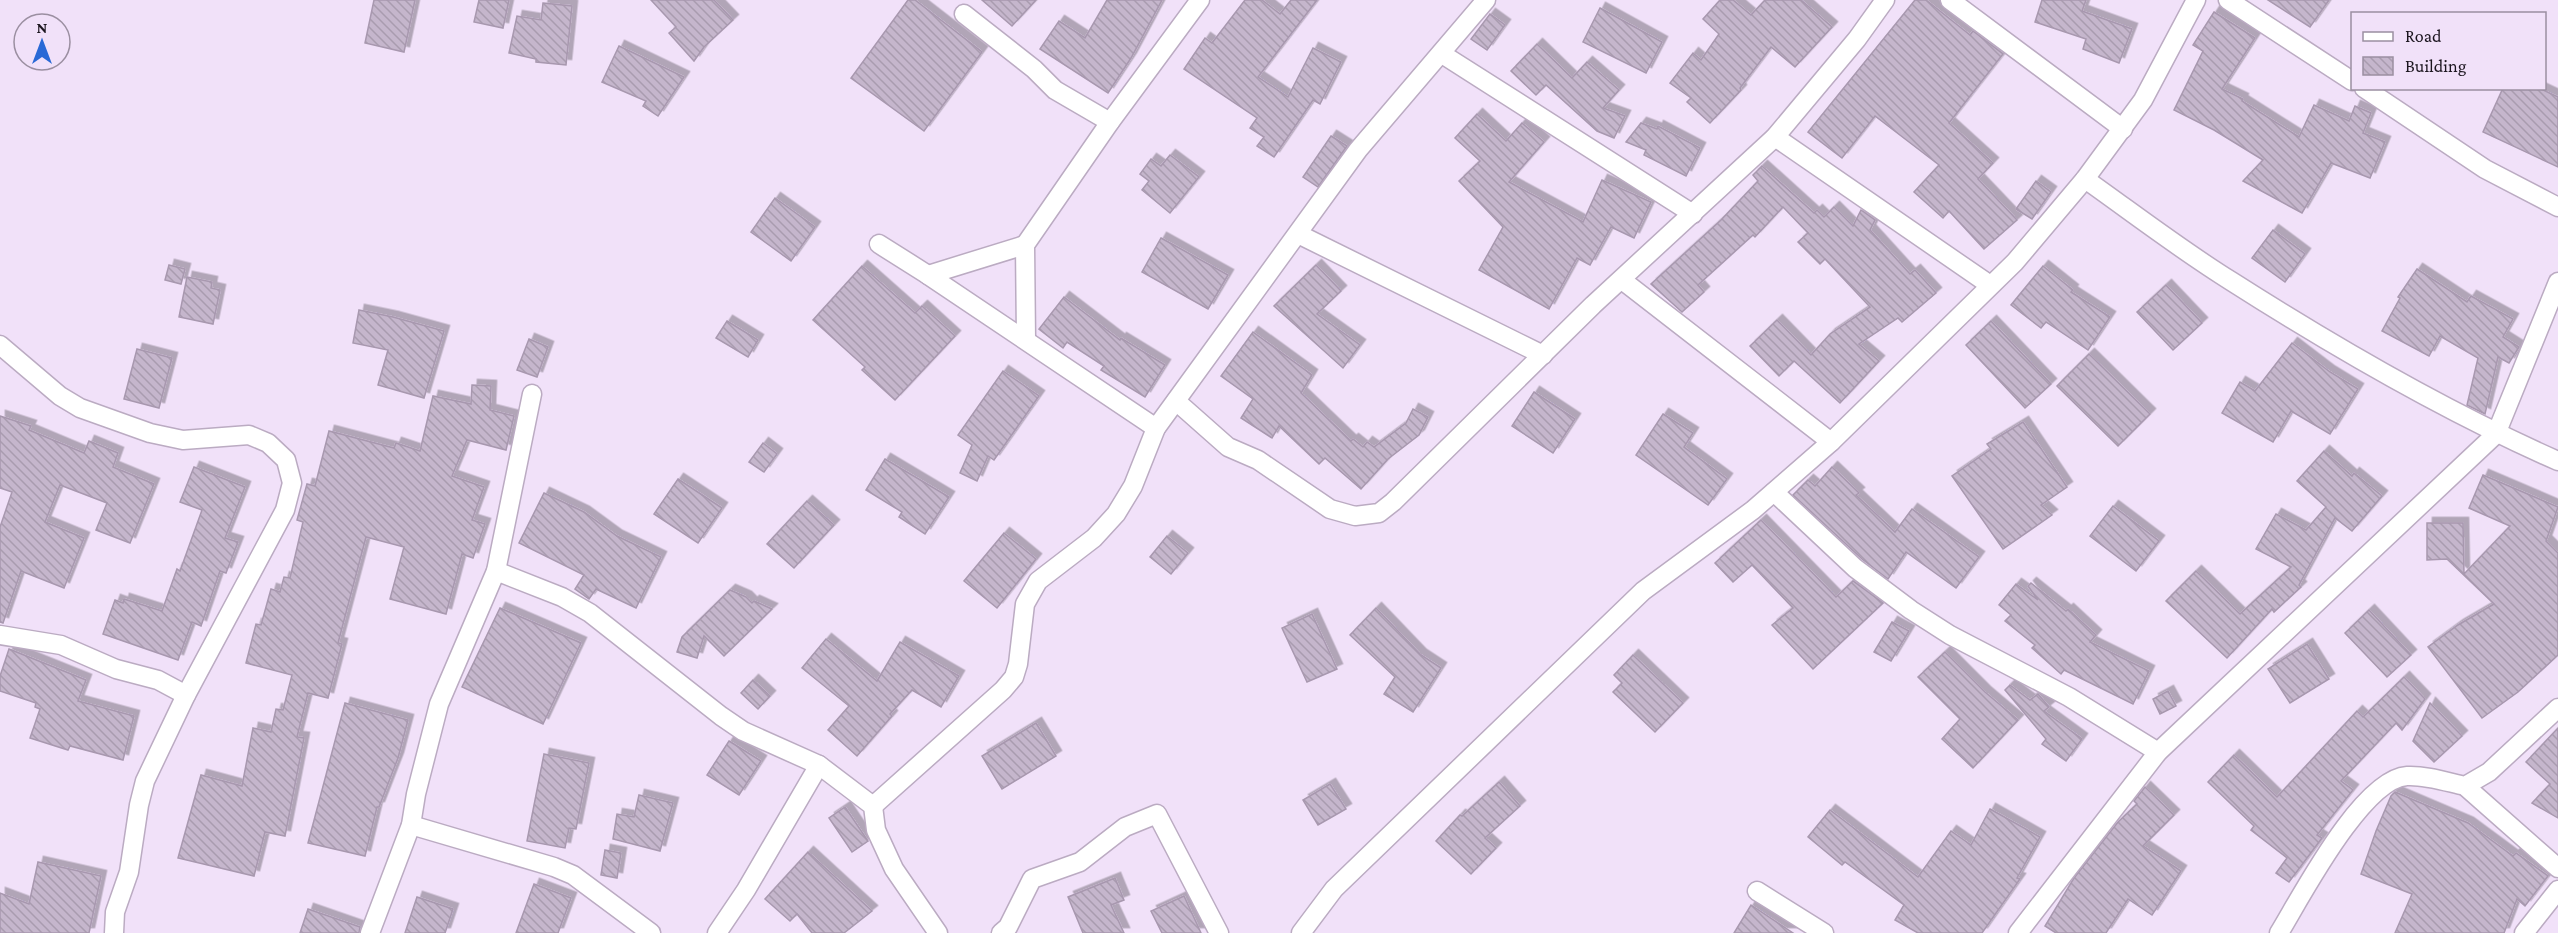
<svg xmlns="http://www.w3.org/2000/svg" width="2558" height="933" font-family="'Crimson Pro',serif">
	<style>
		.building { fill: url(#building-back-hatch); stroke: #a898af; stroke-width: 1.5; filter: url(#shadow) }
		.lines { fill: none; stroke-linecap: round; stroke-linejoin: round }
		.street-casing { stroke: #bbabc2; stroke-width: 21 }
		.street { stroke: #fff; stroke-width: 18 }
	</style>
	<defs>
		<pattern id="building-back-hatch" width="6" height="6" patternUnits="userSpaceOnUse" patternTransform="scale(1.5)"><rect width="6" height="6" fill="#c5b6cc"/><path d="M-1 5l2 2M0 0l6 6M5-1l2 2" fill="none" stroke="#a99caf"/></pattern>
		<filter id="shadow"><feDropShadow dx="5.5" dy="-5.5" stdDeviation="0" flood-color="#0004"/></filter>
	</defs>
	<rect width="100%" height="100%" fill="#f1e1f9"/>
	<g class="building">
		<polygon points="374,0 415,0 404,52 365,43"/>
		<polygon points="479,0 509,0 503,28 474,22"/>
		<polygon points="651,0 714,0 733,20 704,47 694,61 669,33 676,27"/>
		<polygon points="908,0 915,0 982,52 924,131 851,78"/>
		<polygon points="982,0 1036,0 1012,26"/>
		<polygon points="1107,0 1162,0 1131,58 1108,93 1040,49 1059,21 1085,38"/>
		<polygon points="1245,0 1262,0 1280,14 1291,0 1317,0 1258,77 1288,97 1313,48 1341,62 1320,104 1313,100 1274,157 1257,146 1264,137 1250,128 1257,118 1184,69 1205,38 1212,43"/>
		<polygon points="1720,0 1733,0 1751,15 1765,0 1801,0 1832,27 1795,67 1771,47 1740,88 1741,90 1710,123 1687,102 1691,98 1670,83 1693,53 1701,60 1719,34 1703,19"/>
		<polygon points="1915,0 1926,0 1970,35 1973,31 2003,54 1949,123 1993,163 1978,179 2017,220 1984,249 1949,211 1943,218 1914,192 1939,165 1875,116 1842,158 1808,132"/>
		<polygon points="2042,0 2086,0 2082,11 2132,29 2119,63 2083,49 2086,39 2035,22"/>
		<polygon points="2268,0 2329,0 2310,27"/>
		<polygon points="543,3 572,6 566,65 536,62 536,59 509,53 517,16 541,20"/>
		<polygon points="1600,8 1662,42 1646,73 1583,42"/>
		<polygon points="2214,12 2255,38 2222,89 2243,99 2242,101 2299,137 2314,105 2349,121 2355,106 2371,113 2363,133 2385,142 2370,178 2331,163 2302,213 2243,181 2263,160 2214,130 2174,110 2203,51 2193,45"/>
		<polygon points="1490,14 1505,25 1487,50 1471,39"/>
		<polygon points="1537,44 1572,78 1587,62 1619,90 1603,108 1625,116 1614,138 1597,131 1546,85 1536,95 1511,71"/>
		<polygon points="619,46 684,77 658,116 643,106 646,101 602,82"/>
		<polygon points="2503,88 2539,88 2558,97 2558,167 2483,132"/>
		<polygon points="1477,114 1506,141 1522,123 1544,142 1509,182 1583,222 1602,180 1651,202 1634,238 1611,227 1590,265 1577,258 1549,309 1479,270 1503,227 1459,181 1480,161 1455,138"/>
		<polygon points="1641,123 1657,129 1658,126 1700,148 1686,176 1644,155 1646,150 1626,142"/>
		<polygon points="1331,136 1347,146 1318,187 1303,177"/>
		<polygon points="1170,155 1199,177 1170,213 1142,190 1149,181 1140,174 1151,159 1161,166"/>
		<polygon points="1762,166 1814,213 1817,210 1824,217 1834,207 1853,226 1861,210 1875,220 1870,230 1910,274 1915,270 1936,293 1902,322 1898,318 1859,344 1879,361 1840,403 1794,361 1779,376 1750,346 1777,320 1811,355 1830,334 1870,307 1825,259 1820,264 1798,242 1808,233 1783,207 1755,237 1753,235 1698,285 1704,292 1682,312 1651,284 1721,220 1758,181 1753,175"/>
		<polygon points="2036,181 2051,192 2032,219 2016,209"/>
		<polygon points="775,198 815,227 791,261 751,232"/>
		<polygon points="2273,230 2305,254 2285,282 2252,258"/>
		<polygon points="1161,238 1228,275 1208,309 1142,272"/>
		<polygon points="169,265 185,269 181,284 165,280"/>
		<polygon points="1316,265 1341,291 1317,314 1360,345 1343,368 1274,306"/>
		<polygon points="862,266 915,313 922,306 955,336 895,400 862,370 865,367 813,320"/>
		<polygon points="2043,266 2073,290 2071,292 2110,317 2088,350 2046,322 2041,328 2011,305"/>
		<polygon points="2417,269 2467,302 2471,296 2513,319 2503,337 2519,347 2509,363 2498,357 2485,414 2467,405 2478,358 2440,336 2429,356 2382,331 2400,298 2398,297"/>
		<polygon points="187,277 212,282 211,288 220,290 213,324 179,317"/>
		<polygon points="2166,285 2202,323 2173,350 2137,312"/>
		<polygon points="1064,297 1120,340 1121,338 1165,365 1145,397 1101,370 1104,366 1067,342 1063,348 1039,329"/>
		<polygon points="359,310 393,317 444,331 424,398 378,385 388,350 353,343"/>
		<polygon points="727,321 758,340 748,357 716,338"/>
		<polygon points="1991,321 2051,384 2025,408 1966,345"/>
		<polygon points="1253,332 1312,375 1301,393 1351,441 1353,439 1363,447 1367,442 1374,447 1406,423 1413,409 1428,417 1419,435 1388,459 1361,489 1325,458 1319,464 1279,426 1272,438 1241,418 1253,399 1221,376"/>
		<polygon points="529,339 548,347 537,377 517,370"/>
		<polygon points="2292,343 2330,372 2358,389 2330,434 2291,411 2273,442 2222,413 2240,382 2255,391"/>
		<polygon points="137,349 172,358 159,408 124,399"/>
		<polygon points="2089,354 2150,414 2118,446 2057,386"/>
		<polygon points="1003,371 1039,396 994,460 988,456 977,481 960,473 972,445 958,435"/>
		<polygon points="472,385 491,386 490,410 514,416 506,450 467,440 452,476 484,487 472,520 485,524 473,558 462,554 446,614 390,599 404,547 366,537 338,643 342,644 328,698 308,693 297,737 304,738 285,836 265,832 254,876 178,858 201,775 242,786 253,728 271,732 276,709 283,710 292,675 246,663 256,624 261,625 271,589 280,592 284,577 290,578 303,522 297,520 307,484 315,486 329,431 394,448 396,443 420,451 433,396 471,404"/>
		<polygon points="1534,392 1575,419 1553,453 1512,426"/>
		<polygon points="1663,414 1693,433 1684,447 1727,479 1708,505 1636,455"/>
		<polygon points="0,416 31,426 29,430 84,453 89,441 118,453 113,467 154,484 130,543 96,530 107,503 60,485 45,522 84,538 64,588 21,571 3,623 0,622 0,527 12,492 0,488"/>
		<polygon points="2023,422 2067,487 2041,505 2052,515 2003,549 1952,476 1991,449 1987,444"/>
		<polygon points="763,443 777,454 764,472 749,462"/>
		<polygon points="2324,451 2352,476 2354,473 2382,496 2352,531 2335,518 2299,585 2301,587 2274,612 2272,609 2227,658 2166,601 2196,571 2240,614 2291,567 2256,549 2276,514 2306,530 2326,507 2297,481"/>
		<polygon points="885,459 949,497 925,534 899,517 902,512 866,490"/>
		<polygon points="194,467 245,487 225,538 238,542 226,573 220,571 201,626 192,622 178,660 103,634 115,600 123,603 124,599 162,611 177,569 180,571 202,510 180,502"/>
		<polygon points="1832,467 1859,493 1856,495 1895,532 1912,509 1979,557 1956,588 1906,552 1888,579 1862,559 1793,495 1808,480 1815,486"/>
		<polygon points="2483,475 2558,507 2546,541 2558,553 2558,655 2518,692 2482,718 2428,647 2458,625 2494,604 2447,559 2427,560 2427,523 2463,523 2464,574 2510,526 2469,508"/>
		<polygon points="678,479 722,508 698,543 654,514"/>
		<polygon points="544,493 584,512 617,536 661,557 636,608 596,589 589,599 575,589 584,575 519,543"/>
		<polygon points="807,501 834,525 794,568 767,544"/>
		<polygon points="2113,506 2159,541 2136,571 2090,536"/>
		<polygon points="1761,520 1836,597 1853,581 1883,603 1813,669 1772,625 1793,608 1752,565 1733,582 1715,563"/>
		<polygon points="1004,533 1036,559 997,608 964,581"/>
		<polygon points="1167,536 1188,553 1171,574 1150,557"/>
		<polygon points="2031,583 2066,611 2068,609 2096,635 2090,642 2149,671 2133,704 2064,670 2061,674 2032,648 2035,645 2005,621 2011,615 1999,605 2016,584 2038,600 2028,586"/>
		<polygon points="730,590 746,597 752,603 754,601 772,609 724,656 704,636 697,658 677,652 682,637"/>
		<polygon points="500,608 581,643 543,724 462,687"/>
		<polygon points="1376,608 1421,655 1441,668 1413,712 1384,694 1395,677 1350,635"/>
		<polygon points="2369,610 2411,655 2387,677 2345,633"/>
		<polygon points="1312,614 1337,669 1307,682 1282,628"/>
		<polygon points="1892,622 1909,631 1891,661 1874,652"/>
		<polygon points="826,639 877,681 900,642 959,676 941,707 912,690 890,714 892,716 857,756 828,730 849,706 802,668"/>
		<polygon points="2307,644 2329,679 2290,703 2268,669"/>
		<polygon points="9,649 86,680 78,701 134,716 123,760 70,746 68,750 30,738 40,709 35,707 36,703 0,691 0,676"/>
		<polygon points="1945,652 1985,692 2018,720 1973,768 1942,739 1960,719 1918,677"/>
		<polygon points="1633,655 1683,703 1655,732 1613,692 1622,683 1614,675"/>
		<polygon points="2404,677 2425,699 2402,730 2396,723 2341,781 2353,790 2317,835 2322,838 2289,882 2276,873 2287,858 2251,830 2254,826 2208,782 2234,755 2277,797 2357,711 2363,717"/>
		<polygon points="753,680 770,696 758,709 741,693"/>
		<polygon points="2010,685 2030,700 2038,694 2049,707 2044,711 2082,739 2066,761 2042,744 2046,739 2005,690"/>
		<polygon points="2168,691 2176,706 2160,714 2153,699"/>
		<polygon points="345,703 408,720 398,758 379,807 377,807 365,856 308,843"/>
		<polygon points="2430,703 2462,736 2434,762 2413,741"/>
		<polygon points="1036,723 1056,756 1002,789 982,756"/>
		<polygon points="2558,728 2558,818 2532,803 2550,784 2526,762"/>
		<polygon points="729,741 761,761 739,795 707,775"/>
		<polygon points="544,754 589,763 576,829 569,828 565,848 527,841"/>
		<polygon points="1499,782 1520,806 1485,838 1496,848 1471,874 1436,841 1460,815 1462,816"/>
		<polygon points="1330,784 1346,809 1318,825 1303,800"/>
		<polygon points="2145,787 2174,815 2143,846 2181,871 2152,915 2128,899 2106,933 2056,933 2045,926 2074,878 2118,822 2137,804 2134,801"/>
		<polygon points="2395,792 2468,823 2513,856 2516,853 2548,876 2525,906 2517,899 2504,933 2395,933 2412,894 2361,874 2376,831 2391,796"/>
		<polygon points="639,795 673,803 660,851 613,839 617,814 634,817"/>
		<polygon points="845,807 868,841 852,852 829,818"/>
		<polygon points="1990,809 2040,837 2017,878 2020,879 1982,933 1918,933 1895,920 1904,905 1845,862 1842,865 1808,837 1830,810 1918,877 1951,831 1971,845"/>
		<polygon points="605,850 621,853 617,878 601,875"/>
		<polygon points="808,852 872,911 844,933 812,933 797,914 790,921 765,899"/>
		<polygon points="38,862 101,876 89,933 0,933 0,893 29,904"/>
		<polygon points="1115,878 1124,900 1111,905 1124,933 1083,933 1068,897"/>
		<polygon points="534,884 571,898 558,933 516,933"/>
		<polygon points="1184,896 1201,933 1162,933 1151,911"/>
		<polygon points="417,897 453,909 445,933 405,933"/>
		<polygon points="1751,905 1793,933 1734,933"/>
		<polygon points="308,909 360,927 359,933 300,933"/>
	</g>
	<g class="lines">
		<g class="street-casing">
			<g id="street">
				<polyline points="1950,0 2123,129"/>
				<polyline points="2228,0 2352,81"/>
				<polyline points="964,14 1034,69 1055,90 1110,122"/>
				<polyline points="1442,54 1693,214"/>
				<polyline points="2364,88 2485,169 2558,207"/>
				<polyline points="1775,137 1990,285"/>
				<path d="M2085 179C2133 213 2181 250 2231 281 2336 348 2444 411 2558 461"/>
				<polyline points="1298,234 1543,355"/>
				<polyline points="879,244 928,275 1156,428"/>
				<polyline points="928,275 1025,245"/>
				<polyline points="1622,280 1831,442"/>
				<polyline points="1026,339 1025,245 1110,122 1200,0"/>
				<polyline points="0,345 60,396 80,408 150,433 183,440 249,435 268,443 286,460 292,483 285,510 186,695 145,781 139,805 129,872 115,912 114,933"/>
				<polyline points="1176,401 1228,447 1258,460 1330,509 1355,516 1379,513 1393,502 1593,305 1775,137 1857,39 1885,0"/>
				<polyline points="1774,492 1855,568 1911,610 1950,635 2069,697 2158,752"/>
				<polyline points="496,571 562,597 590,613 721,716 743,731 819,765 873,806 876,830 894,869 938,933"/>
				<polyline points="0,635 61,645 116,669 158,680 186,695"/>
				<polyline points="2465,786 2558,868"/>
				<polyline points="873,806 1003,690 1014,677 1018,664 1025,604 1038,581 1094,538 1116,514 1133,486 1156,428 1358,150 1486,0"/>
				<polyline points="411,825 554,867 573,875 651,933"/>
				<polyline points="1757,891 1824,933"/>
				<polyline points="370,933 411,825 416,794 439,704 496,571 532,394"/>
				<polyline points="717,933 746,890 819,765"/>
				<polyline points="1001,933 1008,927 1032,879 1080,862 1125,827 1157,814 1219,933"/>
				<polyline points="1301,933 1334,889 1643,591 1753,510 1831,442 2015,262 2085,179 2143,100 2196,0"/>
				<polyline points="2018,933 2158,752 2496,434 2558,282"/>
				<path d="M2279 933C2301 897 2362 779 2407 776 2426 775 2447 782 2465 786L2489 772 2558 708"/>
				<polyline points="2524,933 2558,890"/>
			</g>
		</g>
		<use href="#street" class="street"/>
	</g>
	<rect x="2351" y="12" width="195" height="78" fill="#f1e1f9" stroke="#9b8fa1" stroke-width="1.5"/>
	<rect x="2363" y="32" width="30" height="9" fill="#ffffff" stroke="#9b8fa1" stroke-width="1.5"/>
	<text x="2405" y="42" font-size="18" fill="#1b151e">Road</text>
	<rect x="2363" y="57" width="30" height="18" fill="url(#building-back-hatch)" stroke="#9b8fa1" stroke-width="1.5"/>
	<text x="2405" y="72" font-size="18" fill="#1b151e">Building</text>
	<g transform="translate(42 42)"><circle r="28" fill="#f1e1f9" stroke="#9b8fa1" stroke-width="1.5"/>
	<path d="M0-4.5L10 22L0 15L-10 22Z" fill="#2969d6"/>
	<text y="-9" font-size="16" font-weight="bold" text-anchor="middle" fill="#1b151e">N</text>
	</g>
</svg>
